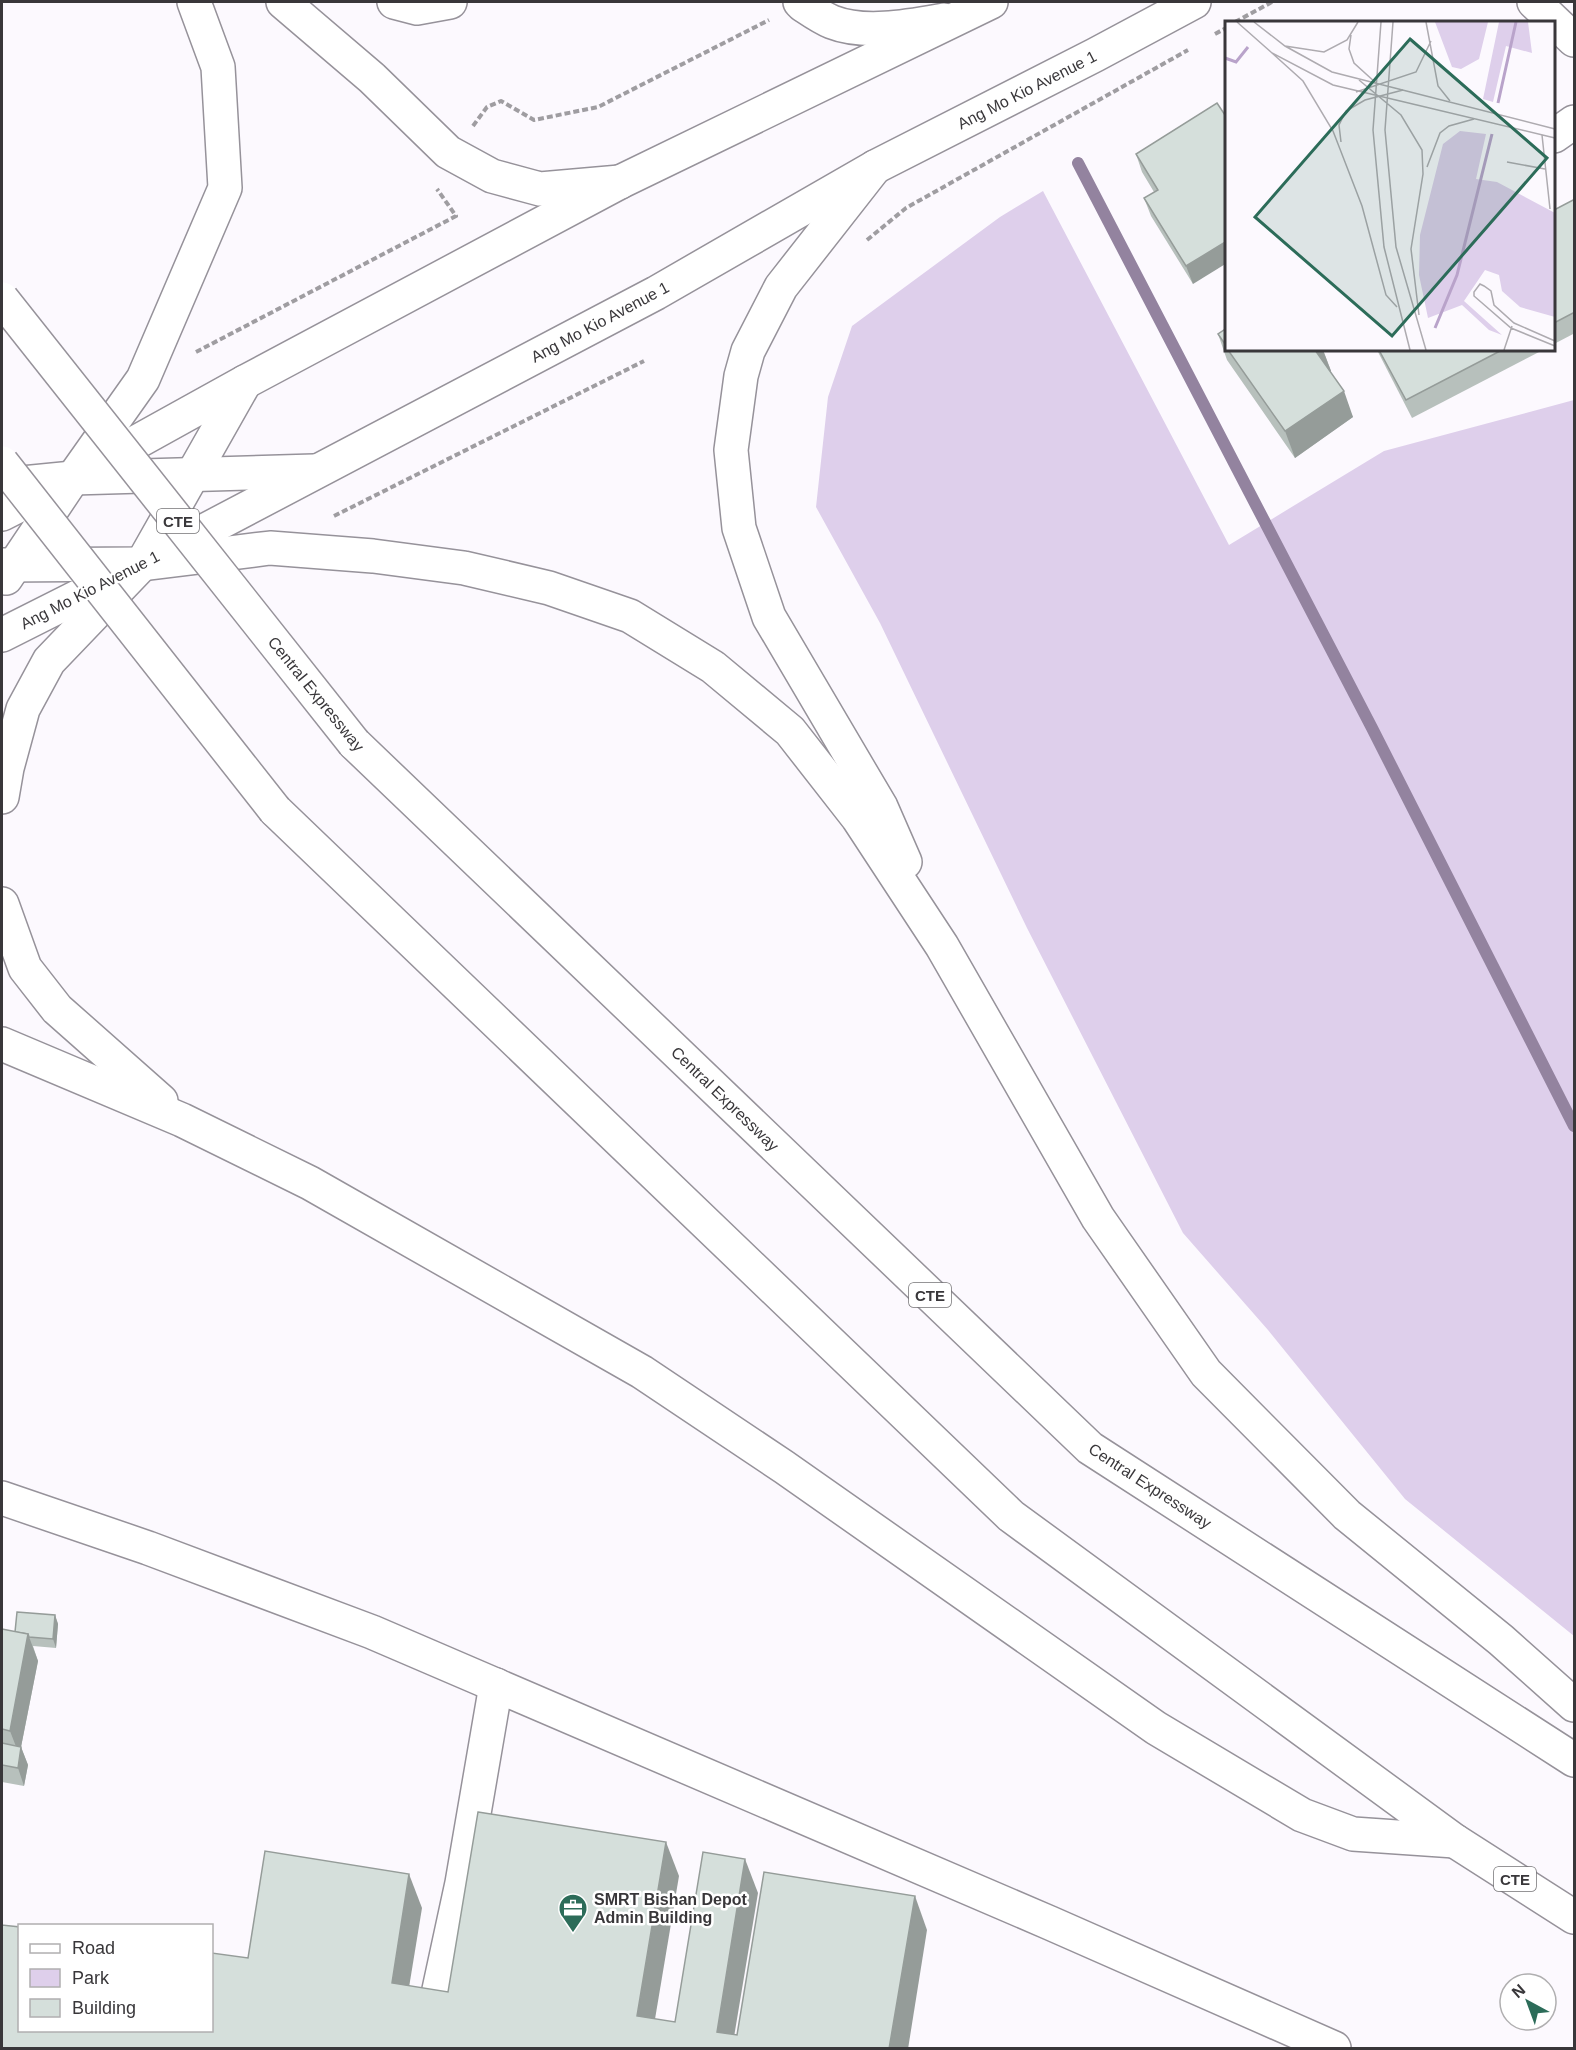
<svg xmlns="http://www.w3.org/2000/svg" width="1576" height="2050" font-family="Helvetica,sans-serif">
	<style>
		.green { fill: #decfeb }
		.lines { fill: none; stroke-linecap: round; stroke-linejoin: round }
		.stream { stroke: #93839f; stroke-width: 12 }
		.minor-casing { stroke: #96929a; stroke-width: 36 }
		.major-casing { stroke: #96929a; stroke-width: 36 }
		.highway-casing { stroke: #96929a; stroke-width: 36 }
		.path { stroke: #9f9da1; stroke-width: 4; stroke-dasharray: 6 3; stroke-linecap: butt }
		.minor { stroke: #fff; stroke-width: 33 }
		.major { stroke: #fff; stroke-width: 33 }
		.highway { stroke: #fff; stroke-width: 33 }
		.highway-bridge-casing { stroke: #96929a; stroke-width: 36; stroke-linecap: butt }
		.highway-bridge { stroke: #fff; stroke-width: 33 }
		.wall { fill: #b7c0bc }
		.shaded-wall { fill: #959c99 }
		.building { fill: #d5dfdb; stroke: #959c99; stroke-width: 1.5 }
		.labels { text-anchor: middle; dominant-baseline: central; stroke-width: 5; stroke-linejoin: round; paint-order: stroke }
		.shield { fill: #fff; stroke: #747375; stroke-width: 1.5 }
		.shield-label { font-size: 15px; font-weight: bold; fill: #39373a }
		.street-label { font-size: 16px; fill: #39373a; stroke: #fff }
		.poi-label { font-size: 16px; font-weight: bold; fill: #39373a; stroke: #fff; text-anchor: start }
		.inset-river { fill: none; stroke: #b9a3ca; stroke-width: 3 }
		.inset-road { fill: none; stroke: #aeabb0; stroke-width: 1.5 }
		.view { fill: #2c6c59; fill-opacity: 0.15; stroke: #2c6c59; stroke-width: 3 }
		.inset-edge { fill: none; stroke: #39373a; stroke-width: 3 }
	</style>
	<rect width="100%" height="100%" fill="#fcf9fe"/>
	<polygon class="green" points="1043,191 1229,545 1384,451 1574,400 1574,1636 1405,1499 1268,1330 1183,1233 1027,928 880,623 816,507 828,397 852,326 1000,217"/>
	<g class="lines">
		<polyline class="stream" points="1078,163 1372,728 1574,1126"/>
		<g class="minor-casing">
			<g id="minor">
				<polyline points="394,2 417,8 450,2"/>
				<path d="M800 2 803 5C812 11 822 18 832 22 865 35 910 26 944 20"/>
				<polyline points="1534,2 1574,40"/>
				<polyline points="1554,136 1574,122"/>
				<polyline points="2,1498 148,1548 372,1632 1050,1923 1334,2048"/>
				<polyline points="432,2022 462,1883 496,1685"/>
			</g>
		</g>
		<g class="major-casing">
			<g id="major">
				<polyline points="97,464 245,382 620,182 991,2"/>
				<polyline points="2,514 55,487"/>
				<polyline points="166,551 656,293 875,167 1095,55 1194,2"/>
				<polyline points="2,635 123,574"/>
			</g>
		</g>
		<g class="highway-casing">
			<g id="highway">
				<polyline points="283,2 372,78 448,152 492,176 540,189 620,182"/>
				<polyline points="875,167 781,287 748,351 741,376 731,450 739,528 769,617 881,807 905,862"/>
				<polyline points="2,485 73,478 314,471"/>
				<polyline points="2,565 142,564 270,548 373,556 464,568 549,588 630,616 713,667 790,731 858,818 942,946 1098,1218 1206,1373 1347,1515 1501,1640 1574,1705"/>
				<polyline points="6,578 73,478 143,379 225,188 218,67 194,2"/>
				<polyline points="354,743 1090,1448 1574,1760"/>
				<polyline points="2,797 7,768 23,709 49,661 142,564 245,382"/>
				<polyline points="275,810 1011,1516 1455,1841 1574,1917"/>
				<polyline points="2,904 25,968 57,1009 161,1101"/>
				<polyline points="2,1044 182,1120 310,1183 642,1372 784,1467 1156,1728 1302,1815 1353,1834 1455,1841"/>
			</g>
		</g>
		<g class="path">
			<polyline points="1235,22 1272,2"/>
			<polyline points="1215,34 1226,28"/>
			<polyline points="473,126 487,107 501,101 534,120 598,107 769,20"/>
			<polyline points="867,240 906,208 1188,50"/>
			<polyline points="196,352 456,216 437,189"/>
			<polyline points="334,516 644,361"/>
		</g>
		<use href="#minor" class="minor"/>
		<use href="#major" class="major"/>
		<use href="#highway" class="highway"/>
		<g class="highway-bridge-casing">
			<g id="highway-bridge">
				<polyline points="2,299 354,743"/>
				<polyline points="2,463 275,810"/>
			</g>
		</g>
		<use href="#highway-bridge" class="highway-bridge"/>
	</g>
	<g class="wall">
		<polygon points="1217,103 1193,284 1151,216 1144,198 1154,192 1142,172 1136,154"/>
		<polygon points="1575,199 1575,333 1554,344 1554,210"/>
		<polygon points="1227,328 1227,350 1323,350 1331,371 1330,372 1353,417 1295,458 1227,360 1218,334"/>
		<polygon points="1377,350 1543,350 1412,418"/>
		<polygon points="55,1615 58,1624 56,1648 33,1646 38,1661 21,1747 28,1765 24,1786 2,1782 2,1629 15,1632"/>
	</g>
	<g class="shaded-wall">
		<polygon points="1227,241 1227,263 1193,284 1186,266"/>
		<polygon points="1315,350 1323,350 1331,371 1324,376"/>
		<polygon points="1344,391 1353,417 1295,458 1285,431"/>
		<polygon points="55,1615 58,1624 56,1648 53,1639"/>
		<polygon points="28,1634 38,1661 21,1747 28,1765 24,1786 18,1768 20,1757 10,1731"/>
		<polygon points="666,1842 679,1876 650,2049 637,2016"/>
		<polygon points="745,1859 758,1893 732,2049 717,2032"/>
		<polygon points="409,1874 422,1908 404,2018 392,1983"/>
		<polygon points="915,1896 927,1930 908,2049 889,2049"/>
	</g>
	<g class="building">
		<polygon points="1217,103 1227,118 1227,241 1186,266 1144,198 1158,190 1136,154"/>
		<polygon points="1575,199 1575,312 1554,323 1554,210"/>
		<polygon points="1227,328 1227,347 1218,334"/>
		<polygon points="1228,350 1315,350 1344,391 1285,431"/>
		<polygon points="1379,350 1502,350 1406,400"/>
		<polygon points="17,1612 55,1615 53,1639 29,1637 28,1634 15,1632"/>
		<polygon points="2,1629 28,1634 10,1731 2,1729"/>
		<polygon points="2,1743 21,1747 18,1768 2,1765"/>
		<polygon points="478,1812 666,1842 637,2016 675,2022 703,1852 745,1859 717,2032 737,2035 764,1872 915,1896 889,2049 2,2049 2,1925 20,1927 20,2031 212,2031 212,1953 248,1958 265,1851 409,1874 392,1983 448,1992"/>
	</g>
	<defs>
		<g id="office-pin" transform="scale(1.5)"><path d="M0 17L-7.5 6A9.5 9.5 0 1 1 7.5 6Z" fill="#2c6c59" stroke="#fff"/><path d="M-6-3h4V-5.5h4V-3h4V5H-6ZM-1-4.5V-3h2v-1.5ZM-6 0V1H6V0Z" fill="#fff"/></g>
	</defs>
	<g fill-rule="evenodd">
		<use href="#office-pin" x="573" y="1908"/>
	</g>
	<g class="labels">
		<g class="shield">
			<rect x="157" y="509" width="42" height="24" rx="4.5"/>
			<rect x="909" y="1283" width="42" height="24" rx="4.5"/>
			<rect x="1494" y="1867" width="42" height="24" rx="4.5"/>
		</g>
		<g class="shield-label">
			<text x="178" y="521">CTE</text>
			<text x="930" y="1295">CTE</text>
			<text x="1515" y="1879">CTE</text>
		</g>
		<g class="street-label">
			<text transform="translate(1027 90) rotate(-27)">Ang Mo Kio Avenue 1</text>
			<text transform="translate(600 322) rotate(-28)">Ang Mo Kio Avenue 1</text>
			<text transform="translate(90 590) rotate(-27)">Ang Mo Kio Avenue 1</text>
			<text transform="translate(316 694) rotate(51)">Central Expressway</text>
			<text transform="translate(725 1099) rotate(44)">Central Expressway</text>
			<text transform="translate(1150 1486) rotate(33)">Central Expressway</text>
		</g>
		<g class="poi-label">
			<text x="594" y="1899">SMRT Bishan Depot<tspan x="594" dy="18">Admin Building</tspan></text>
		</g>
	</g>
	<g transform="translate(1225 21)">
		<rect width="330" height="330" fill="#fcf9fe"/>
		<path d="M210 1H263L254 38 236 48 227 46ZM274 1H303L307 32 281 25 268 81 258 78ZM235 110 261 113 251 158 272 161 330 192V296L295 286 277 270 274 254 260 249 239 280 277 314 264 309 237 284 203 297 194 254 195 214 218 123Z" fill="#decfeb"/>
		<path class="inset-river" d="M0 37 11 41 23 26M273 82 291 1M210 307 232 254 267 113"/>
		<path class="inset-road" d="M12 1 47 32 108 64 330 117M29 1 60 25 107 51 330 108M156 1 148 109 159 226 185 329M168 1 160 109 171 226 201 329M201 1 213 65 225 80M126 14 124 28 129 42 151 62M60 25 99 31 122 19 133 1M47 32 78 60 108 110 137 185 161 274 172 286M134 59 176 94 197 129 198 153 186 228 194 294M131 71 191 51 206 20M317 114 325 188M116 121 114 104 121 90 140 79 178 69M282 141 320 148M202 146 215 112 224 105 249 98M330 320 289 302 269 284 266 270 259 265 255 263 249 271V275L286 307 330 325M279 329 287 305"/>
		<path class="view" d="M185 18 322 137 167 315 30 196Z"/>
		<rect width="330" height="330" class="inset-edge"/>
	</g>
	<rect width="1576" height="2050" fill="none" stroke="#39373a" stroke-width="6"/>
	<rect x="18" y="1924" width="195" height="108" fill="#ffffff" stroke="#b0afb0" stroke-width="1.5"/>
	<rect x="30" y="1944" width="30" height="9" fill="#ffffff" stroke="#b0afb0" stroke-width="1.5"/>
	<text x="72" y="1954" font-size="18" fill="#39373a">Road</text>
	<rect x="30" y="1969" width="30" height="18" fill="#decfeb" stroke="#b0afb0" stroke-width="1.5"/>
	<text x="72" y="1984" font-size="18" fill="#39373a">Park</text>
	<rect x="30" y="1999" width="30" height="18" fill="#d5dfdb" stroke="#b0afb0" stroke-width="1.5"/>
	<text x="72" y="2014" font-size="18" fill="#39373a">Building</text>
	<g transform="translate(1528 2002) rotate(319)"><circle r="28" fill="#ffffff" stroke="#b0afb0" stroke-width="1.5"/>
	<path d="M0-4.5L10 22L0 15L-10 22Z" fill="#2c6c59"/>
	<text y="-9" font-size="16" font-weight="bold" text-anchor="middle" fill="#39373a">N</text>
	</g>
</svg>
